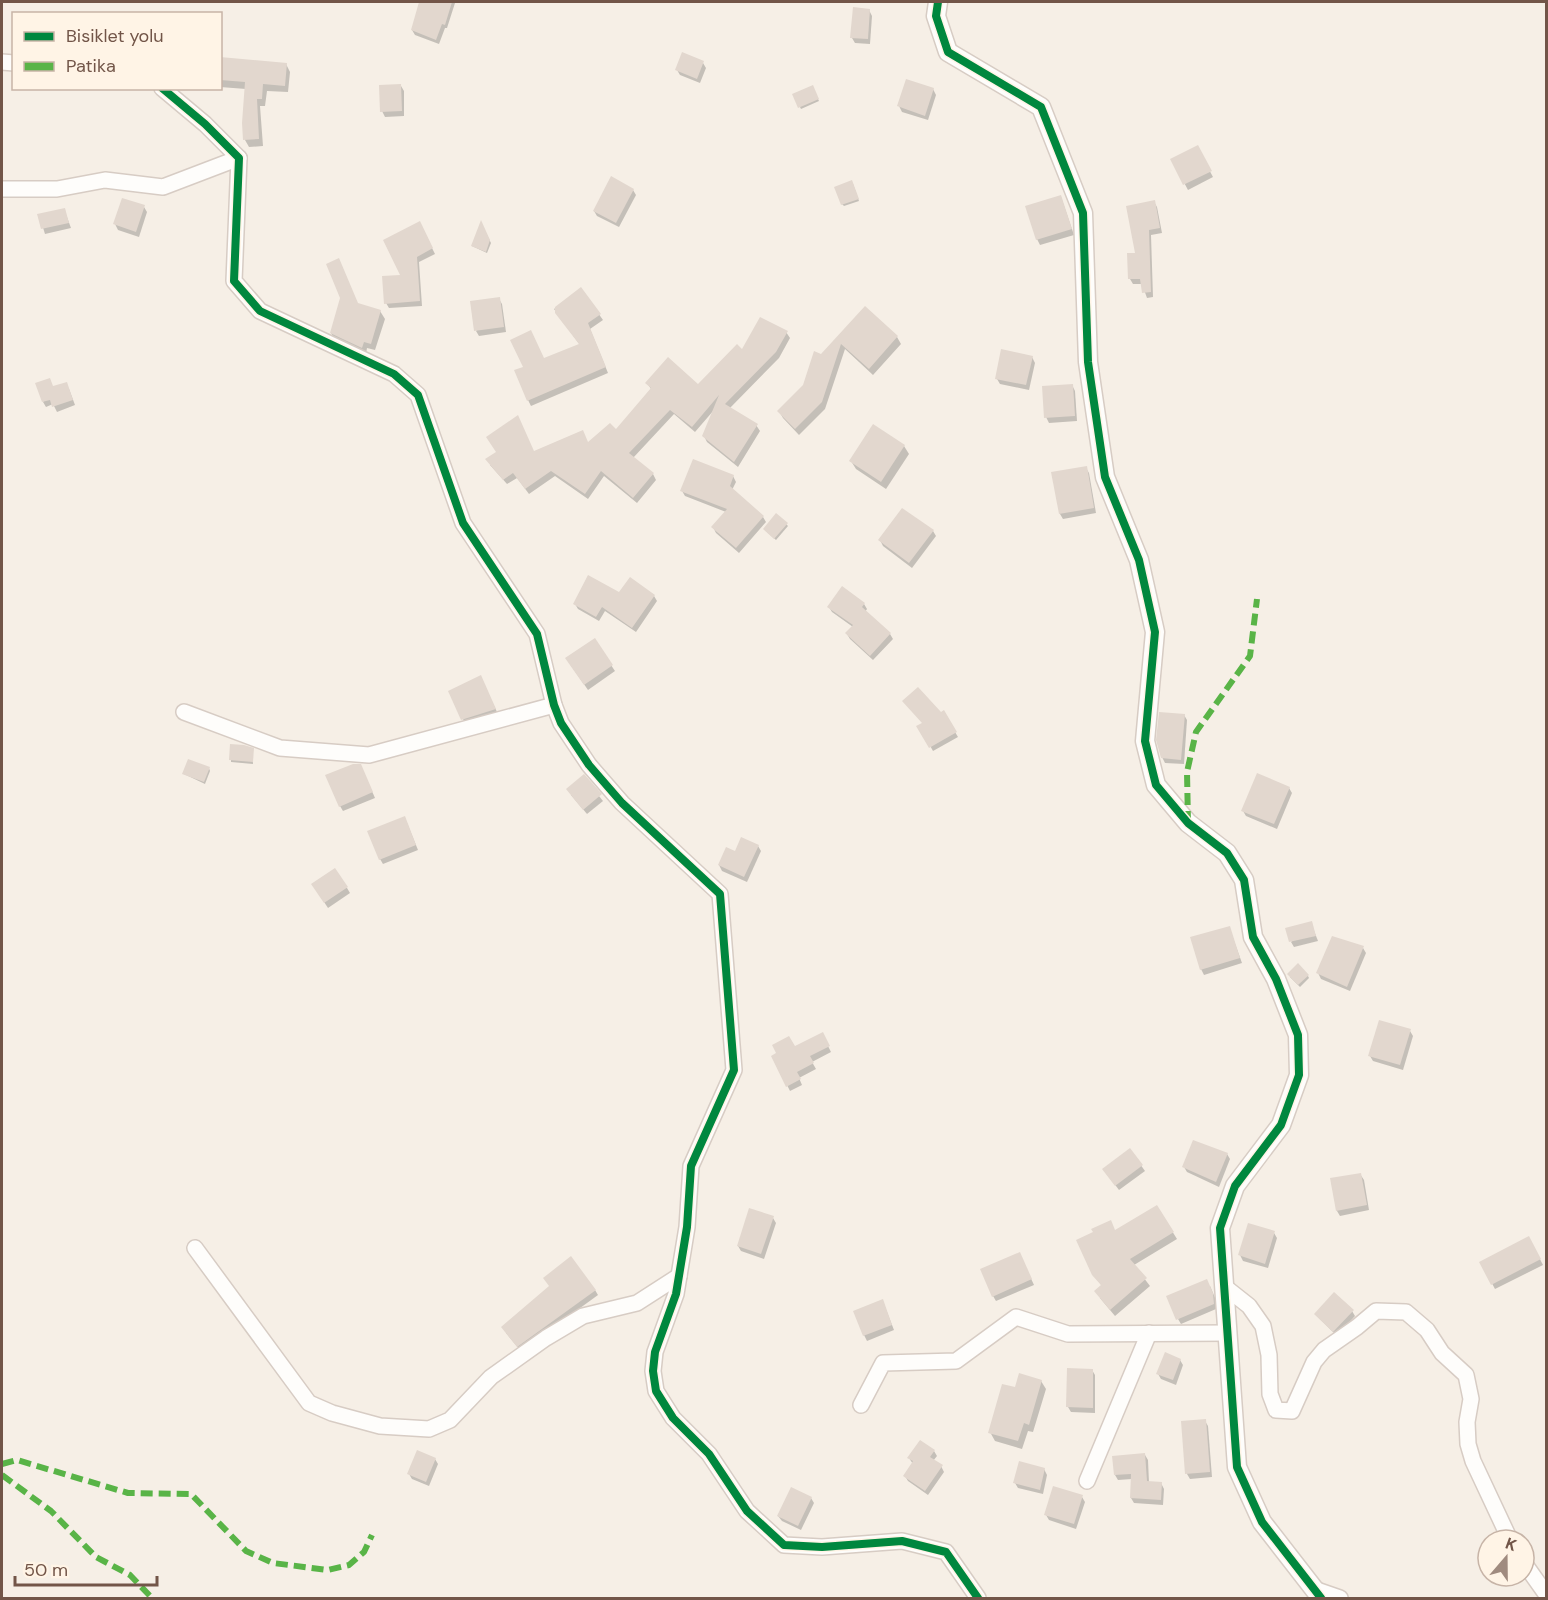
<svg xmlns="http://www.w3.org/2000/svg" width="1548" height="1600" font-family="'DM Sans',sans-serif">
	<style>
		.shadow { fill: #0003 }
		.building { fill: #e2d7ce }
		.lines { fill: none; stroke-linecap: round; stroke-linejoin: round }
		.minor-casing { stroke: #d7ccc4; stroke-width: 18 }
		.tertiary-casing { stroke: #d7ccc4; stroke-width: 21 }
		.minor { stroke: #fefdfb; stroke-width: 15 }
		.tertiary { stroke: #fefdfb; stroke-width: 18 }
		.quiet { stroke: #59b447; stroke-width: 6; stroke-dasharray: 12 6; stroke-linecap: butt }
		.cycleway-casing { stroke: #fff4e6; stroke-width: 11 }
		.cycleway { stroke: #00873e; stroke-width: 8 }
	</style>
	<rect width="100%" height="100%" fill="#f6efe6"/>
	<g class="shadow">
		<polygon points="421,2 455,3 447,28 445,28 439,44 415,35 412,30"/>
		<polygon points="869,10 872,16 870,44 855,43 852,38"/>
		<polygon points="220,59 286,64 290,72 288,92 267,91 265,106 260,106 263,146 249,147 245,140 246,89 220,87"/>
		<polygon points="703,63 706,68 700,83 680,75 677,70"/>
		<polygon points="401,86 404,91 404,116 385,117 382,111"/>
		<polygon points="812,87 819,101 801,109 794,95"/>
		<polygon points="933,89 936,95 928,120 902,112 899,106"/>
		<polygon points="1197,147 1213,177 1188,190 1172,160"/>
		<polygon points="853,184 859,201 844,206 842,204"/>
		<polygon points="633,190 636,195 619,227 597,216 594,211"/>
		<polygon points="1061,197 1074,235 1040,245 1037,239"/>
		<polygon points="1154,202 1157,207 1162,233 1151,235 1153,297 1147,298 1142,284 1133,284 1130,279"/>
		<polygon points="144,207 147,212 139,237 118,230 115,224"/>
		<polygon points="64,209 71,228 45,234 39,215"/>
		<polygon points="481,223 491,243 487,253 472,246"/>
		<polygon points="422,228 435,254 419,262 422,306 389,308 386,303 403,276"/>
		<polygon points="581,289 603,320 590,329 608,373 531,406 528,400 525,368 580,345 554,309"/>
		<polygon points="499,299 502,304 506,332 479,336 476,331"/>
		<polygon points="358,305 380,311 385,319 375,350 367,348 366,354 335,340 331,333"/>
		<polygon points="865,308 897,337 901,344 873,375 845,349 825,409 799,435 783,418 779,411 804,386 822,356"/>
		<polygon points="786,332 790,338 779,358 729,409 756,425 760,431 738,467 707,442 704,436 714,410 695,432 674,414 633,458 653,474 656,480 637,503 604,476 588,499 555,476 529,494 517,478 507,484 490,465 534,452 588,444 616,431 651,389 647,383 698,387 743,352"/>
		<polygon points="1032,357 1035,363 1029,390 1000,384 997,379"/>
		<polygon points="1072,385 1075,391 1077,421 1049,423 1046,417"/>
		<polygon points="54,388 69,389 75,405 57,412 53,404 46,407 43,402"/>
		<polygon points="904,446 909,454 886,489 856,469 851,461"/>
		<polygon points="1086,468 1089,473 1096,513 1063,519 1060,514 1053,474"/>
		<polygon points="733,476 736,482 732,490 763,517 766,522 739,553 716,533 713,527 726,512 685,496 682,491"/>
		<polygon points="786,524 788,526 776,540 766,531"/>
		<polygon points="933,531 936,536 912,568 883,546 880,540"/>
		<polygon points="620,594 654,596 657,601 636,632 605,611 599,621 578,609 575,604"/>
		<polygon points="864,604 867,609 865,612 890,634 893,639 873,660 850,639 847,634 853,627 832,612 829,607"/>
		<polygon points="594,640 615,671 588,690 570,664"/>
		<polygon points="483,683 498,714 466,725 463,719"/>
		<polygon points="943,712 958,737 933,751 919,726"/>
		<polygon points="1184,715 1187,720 1184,764 1165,763 1162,757"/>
		<polygon points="231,746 252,750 253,764 231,762"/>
		<polygon points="209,768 210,771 205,784 184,774"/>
		<polygon points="363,771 375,798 343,811 340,806"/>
		<polygon points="583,776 603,801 587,814 571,795"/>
		<polygon points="1289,788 1292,793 1277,829 1246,816 1243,811"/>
		<polygon points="407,823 418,850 383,864 380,859"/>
		<polygon points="758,846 761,851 747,882 722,871 719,865"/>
		<polygon points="313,885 347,888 350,893 328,908"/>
		<polygon points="1311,923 1318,941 1294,947 1291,942"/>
		<polygon points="1229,927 1242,963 1204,975 1201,969"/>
		<polygon points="1363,948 1366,953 1350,991 1321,979 1318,973"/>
		<polygon points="1308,976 1309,978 1300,987 1290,977"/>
		<polygon points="1410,1031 1413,1036 1403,1070 1373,1061 1370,1056"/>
		<polygon points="822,1034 831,1052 812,1062 816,1069 799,1078 802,1085 790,1091 773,1057"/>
		<polygon points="1130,1150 1145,1171 1119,1190 1107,1174"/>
		<polygon points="1227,1154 1230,1159 1219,1187 1187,1172 1184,1167"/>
		<polygon points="1360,1174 1364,1180 1369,1210 1340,1216 1337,1211 1331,1180"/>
		<polygon points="1157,1207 1177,1239 1134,1265 1150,1286 1115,1316 1100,1298 1102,1286 1093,1274 1116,1232"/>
		<polygon points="773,1218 776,1223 764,1259 741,1251 738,1246"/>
		<polygon points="1274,1233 1277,1238 1268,1268 1243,1261 1240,1255"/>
		<polygon points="1529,1238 1543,1265 1495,1289 1481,1263"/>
		<polygon points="1022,1259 1034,1285 996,1301 993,1296"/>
		<polygon points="1210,1286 1216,1300 1216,1309 1181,1324 1178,1319"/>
		<polygon points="551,1287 595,1290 598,1295 521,1351 506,1333"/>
		<polygon points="885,1307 894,1330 867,1341 864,1335"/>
		<polygon points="1352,1311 1355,1316 1337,1336 1316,1315"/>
		<polygon points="1180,1360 1183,1365 1176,1385 1161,1379 1158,1374"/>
		<polygon points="1092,1370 1095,1375 1095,1413 1071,1412 1068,1407"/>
		<polygon points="1041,1381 1046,1389 1033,1432 1028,1431 1022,1449 995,1441 990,1432 1016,1389"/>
		<polygon points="1205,1421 1208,1426 1212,1477 1190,1479 1187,1474 1182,1423"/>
		<polygon points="934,1451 937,1456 933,1461 941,1466 944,1472 928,1495 908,1481 905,1476 913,1464 909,1458"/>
		<polygon points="1145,1455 1148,1460 1149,1483 1161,1483 1164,1489 1163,1505 1134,1503 1131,1498 1132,1479 1118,1480 1115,1475"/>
		<polygon points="435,1459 438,1464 429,1486 412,1479 409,1474"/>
		<polygon points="1044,1469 1047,1475 1043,1494 1018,1488 1015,1483"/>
		<polygon points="1082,1497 1085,1502 1076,1529 1049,1520 1046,1515"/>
		<polygon points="811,1498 814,1503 801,1530 782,1521 778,1516"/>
	</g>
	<g class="building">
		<polygon points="419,2 452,2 445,25 442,24 436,40 411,30"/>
		<polygon points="853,7 870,9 868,39 850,38"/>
		<polygon points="682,52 704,61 697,79 675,70"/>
		<polygon points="220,57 287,63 285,86 263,84 262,99 257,99 259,139 243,140 242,123 245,82 220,80"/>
		<polygon points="906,79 934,88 925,116 897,106"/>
		<polygon points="401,84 402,111 380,112 379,85"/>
		<polygon points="813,85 819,99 798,108 792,94"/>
		<polygon points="1198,145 1212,171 1183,185 1170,159"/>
		<polygon points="611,176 634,189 616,223 593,211"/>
		<polygon points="852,180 859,199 841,205 834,187"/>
		<polygon points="1061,195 1072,229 1036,240 1025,206"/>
		<polygon points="122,198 145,205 136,232 113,224"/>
		<polygon points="1155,200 1160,228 1149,230 1151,292 1142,293 1140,279 1128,279 1127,253 1135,253 1126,206"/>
		<polygon points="65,208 69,223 41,229 37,214"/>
		<polygon points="481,220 490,240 486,252 471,246"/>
		<polygon points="420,221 433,248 417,257 420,301 384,304 382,276 400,275 383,240"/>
		<polygon points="339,258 358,303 381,310 371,344 364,342 362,348 330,333 340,298 326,264"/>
		<polygon points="581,287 601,314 588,323 606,367 527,401 514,370 523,367 510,340 531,330 544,358 579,344 555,313 555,307"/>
		<polygon points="500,297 504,327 474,331 470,301"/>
		<polygon points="865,306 898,336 869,369 841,344 822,402 795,429 777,411 803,385 814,351 821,354"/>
		<polygon points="760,317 788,331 776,352 725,404 758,424 734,462 702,436 719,395 692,427 670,410 629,453 654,473 633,498 601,471 585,494 551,471 525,489 513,473 503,480 485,459 496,452 486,437 518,415 534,451 583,430 588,442 610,423 616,429 651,388 645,383 668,357 698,384 737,344 742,349"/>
		<polygon points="1001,349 1033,356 1026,385 995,379"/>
		<polygon points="50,378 53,386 67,382 73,400 52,407 50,400 42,402 35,383"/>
		<polygon points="1073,384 1075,416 1044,418 1042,386"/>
		<polygon points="873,424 905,445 881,482 849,461"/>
		<polygon points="693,459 734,475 730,486 764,516 736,548 711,527 727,509 680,491"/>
		<polygon points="1087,466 1094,508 1059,514 1051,472"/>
		<polygon points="902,508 934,530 909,563 878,540"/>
		<polygon points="776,513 788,523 774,539 763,529"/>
		<polygon points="588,575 619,592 630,577 655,595 632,628 602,607 596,617 573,604"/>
		<polygon points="842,586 865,603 862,607 891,633 870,656 845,633 853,625 827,607"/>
		<polygon points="595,638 613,665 584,685 565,658"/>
		<polygon points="481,675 496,709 461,720 448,691"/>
		<polygon points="918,687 941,712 944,710 957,732 929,748 916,726 922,723 902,701"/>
		<polygon points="1159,712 1185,714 1181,760 1161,758 1156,740"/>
		<polygon points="230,744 244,745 254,748 253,762 229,760"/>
		<polygon points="188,759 210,767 204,782 182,774"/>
		<polygon points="353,764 361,764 373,792 339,807 325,775"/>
		<polygon points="1257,773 1290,787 1274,824 1241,811"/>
		<polygon points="584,774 602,794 583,810 566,789"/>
		<polygon points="405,816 416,845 379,860 367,831"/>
		<polygon points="741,837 759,845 744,877 718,865 726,847 735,851"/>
		<polygon points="335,868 348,887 324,903 311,884"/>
		<polygon points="1312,921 1316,936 1289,942 1285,928"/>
		<polygon points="1230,926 1240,958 1200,970 1190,937"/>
		<polygon points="1332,936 1364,946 1347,987 1316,973"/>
		<polygon points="1298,963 1309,975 1298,985 1287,974"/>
		<polygon points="1379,1020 1411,1029 1400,1065 1368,1056"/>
		<polygon points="823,1032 830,1046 810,1056 814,1063 797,1072 801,1079 786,1087 771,1056 776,1053 772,1045 789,1036 795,1046"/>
		<polygon points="1193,1140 1228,1153 1216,1182 1182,1167"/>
		<polygon points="1130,1148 1143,1165 1115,1186 1102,1169"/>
		<polygon points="1361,1173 1367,1205 1336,1211 1330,1178"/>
		<polygon points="1157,1205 1174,1232 1130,1259 1147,1278 1110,1310 1094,1291 1101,1285 1092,1275 1076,1240 1093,1232 1091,1229 1111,1220 1115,1230"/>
		<polygon points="749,1208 774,1216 761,1254 737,1246"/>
		<polygon points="1248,1223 1275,1231 1265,1264 1238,1255"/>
		<polygon points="1529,1236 1541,1259 1491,1285 1479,1262"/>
		<polygon points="1020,1252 1032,1279 992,1297 980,1269"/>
		<polygon points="571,1256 596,1290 517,1347 501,1327 549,1286 543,1278"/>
		<polygon points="1207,1279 1213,1293 1214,1304 1176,1320 1166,1296"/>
		<polygon points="1334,1292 1354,1310 1333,1332 1314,1314"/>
		<polygon points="883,1299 892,1325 863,1336 853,1311"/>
		<polygon points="1165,1352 1181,1359 1173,1380 1156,1374"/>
		<polygon points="1067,1368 1093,1369 1093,1408 1066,1407"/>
		<polygon points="1019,1373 1042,1380 1029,1425 1024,1423 1018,1441 988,1433 1002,1384 1015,1387"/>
		<polygon points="1206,1419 1210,1472 1185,1474 1181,1421"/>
		<polygon points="920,1440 935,1450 930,1457 943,1465 925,1491 903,1476 913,1461 907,1458"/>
		<polygon points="417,1450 436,1458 426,1482 407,1474"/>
		<polygon points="1145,1453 1147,1481 1162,1482 1161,1500 1130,1498 1131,1474 1114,1475 1112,1456"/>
		<polygon points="1019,1461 1045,1468 1040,1490 1013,1483"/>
		<polygon points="1053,1486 1083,1495 1074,1524 1044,1515"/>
		<polygon points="791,1487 812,1497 798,1526 777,1516"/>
	</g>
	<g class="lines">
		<g class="minor-casing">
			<g id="minor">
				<polyline points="2,62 14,63"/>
				<polyline points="162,88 205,124 239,158 234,281 260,311 394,374 418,395 463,523 537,634 554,705 561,723 589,765 622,803 720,894 734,1070 691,1166 687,1227 676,1294 655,1352 653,1371 656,1391 673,1418 709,1454 747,1511 784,1545 822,1547 902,1541 946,1552 978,1598"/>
				<polyline points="2,189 57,189 105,180 163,187 239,158"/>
				<polyline points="184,712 280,748 369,755 554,705"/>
				<polyline points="195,1248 309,1403 332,1413 380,1426 429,1429 450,1420 491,1377 546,1338 583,1316 637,1303 679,1276"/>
				<polyline points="1225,1287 1249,1306 1263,1326 1269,1355 1270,1394 1276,1410 1292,1411 1314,1362 1324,1350 1357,1327 1376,1311 1406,1312 1427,1330 1442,1353 1466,1375 1471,1399 1467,1422 1468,1444 1473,1461 1510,1540"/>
				<polyline points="861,1405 883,1363 956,1361 1016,1317 1068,1334 1228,1333"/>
				<polyline points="1087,1481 1149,1333"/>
				<polyline points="1524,1563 1546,1594"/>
				<polyline points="1314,1589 1340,1598"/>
			</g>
		</g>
		<g class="tertiary-casing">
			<polyline id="tertiary" points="938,2 936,16 948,52 1041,107 1083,213 1088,362 1105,477 1139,560 1155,632 1145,741 1156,785 1188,823 1227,853 1244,880 1253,937 1276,979 1298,1035 1299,1075 1281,1125 1235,1186 1220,1228 1237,1467 1262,1522 1321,1598"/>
		</g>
		<use href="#minor" class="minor"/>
		<use href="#tertiary" class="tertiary"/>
		<g class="quiet">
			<polyline points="1188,823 1187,772 1196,732 1250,656 1257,599"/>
			<polyline points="2,1464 17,1460 128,1493 191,1494 246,1551 273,1563 328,1570 349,1565 364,1552 372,1535"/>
			<polyline points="2,1475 51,1511 96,1557 130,1575 152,1598"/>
		</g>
		<g class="cycleway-casing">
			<g id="cycleway">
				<polyline points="938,2 936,16 948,52 1041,107 1083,213 1088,362 1105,477 1139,560 1155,632 1145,741 1156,785 1188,823 1227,853 1244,880 1253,937 1276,979 1298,1035 1299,1075 1281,1125 1235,1186 1220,1228 1237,1467 1262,1522 1321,1598"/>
				<polyline points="162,88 205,124 239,158 234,281 260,311 394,374 418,395 463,523 537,634 554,705 561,723 589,765 622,803 720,894 734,1070 691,1166 687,1227 676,1294 655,1352 653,1371 656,1391 673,1418 709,1454 747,1511 784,1545 822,1547 902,1541 946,1552 978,1598"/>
			</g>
		</g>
		<use href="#cycleway" class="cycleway"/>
	</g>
	<rect width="1548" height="1600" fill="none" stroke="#725548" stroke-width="6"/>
	<rect x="12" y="12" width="210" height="78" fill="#fff4e6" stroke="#c7b4a7" stroke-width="1.5"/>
	<rect x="24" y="32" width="30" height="9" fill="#00873e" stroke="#c7b4a7" stroke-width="1.5"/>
	<text x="66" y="42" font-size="18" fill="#725548">Bisiklet yolu</text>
	<rect x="24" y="62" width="30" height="9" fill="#59b447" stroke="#c7b4a7" stroke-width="1.5"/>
	<text x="66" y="72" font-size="18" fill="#725548">Patika</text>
	<g transform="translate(1506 1558) rotate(20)"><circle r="28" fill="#fff4e6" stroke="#c7b4a7" stroke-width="1.5"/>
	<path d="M0-4.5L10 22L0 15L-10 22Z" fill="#a08b7f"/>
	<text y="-9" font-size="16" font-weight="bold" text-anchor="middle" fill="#725548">K</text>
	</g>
	<path d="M15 1576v9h142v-9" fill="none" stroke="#725548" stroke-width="3"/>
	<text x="24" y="1576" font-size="18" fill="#725548" stroke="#fff4e6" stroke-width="4.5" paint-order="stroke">50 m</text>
</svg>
